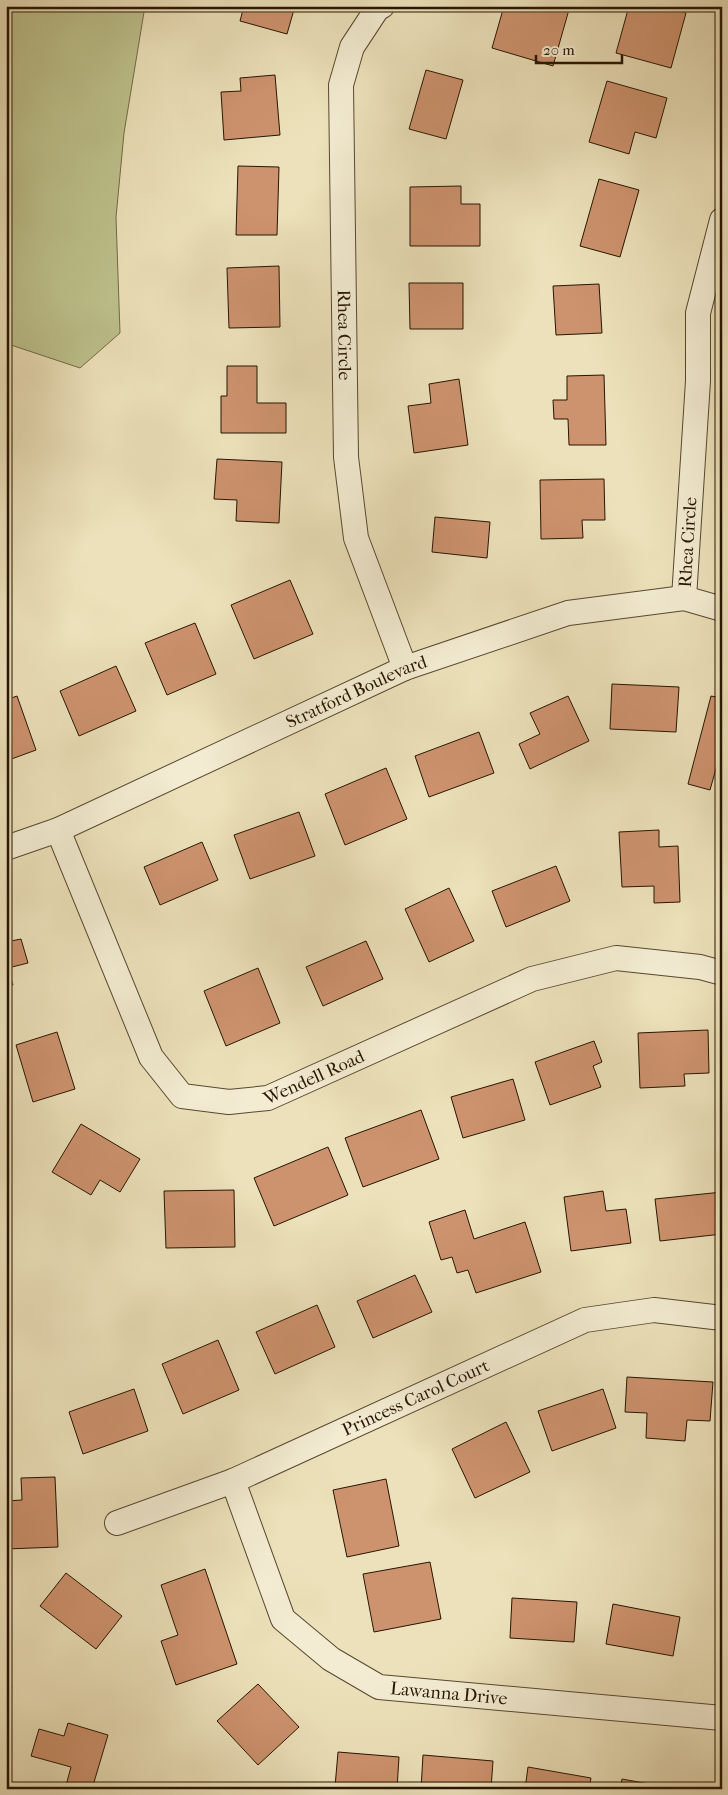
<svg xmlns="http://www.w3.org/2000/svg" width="728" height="1795" font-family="'IM FELL French Canon',serif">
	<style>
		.green { fill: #bdc18c; stroke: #726b47 }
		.building { fill: #cd936e; stroke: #271502 }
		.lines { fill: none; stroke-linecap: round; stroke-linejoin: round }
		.minor-casing { stroke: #584830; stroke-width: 26 }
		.minor { stroke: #f3ecd2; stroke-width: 24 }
		.labels { text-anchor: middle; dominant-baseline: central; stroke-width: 4.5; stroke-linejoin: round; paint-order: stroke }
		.street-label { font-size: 18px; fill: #271502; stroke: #f3ecd2 }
	</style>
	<rect width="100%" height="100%" fill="#ece1ba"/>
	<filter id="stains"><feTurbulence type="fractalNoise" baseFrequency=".004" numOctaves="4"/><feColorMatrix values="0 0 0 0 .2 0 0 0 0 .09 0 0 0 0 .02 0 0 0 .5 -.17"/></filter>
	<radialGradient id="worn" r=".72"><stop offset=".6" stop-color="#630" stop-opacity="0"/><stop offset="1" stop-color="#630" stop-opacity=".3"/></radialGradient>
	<polygon class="green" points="6,6 145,6 124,133 116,217 120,333 80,368 11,345 6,341"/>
	<g class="building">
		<polygon points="244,6 295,6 287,34 240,21"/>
		<polygon points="504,6 515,6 525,9 526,6 570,6 553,66 492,48"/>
		<polygon points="629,6 663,6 686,13 671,68 616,53"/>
		<polygon points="426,70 463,80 446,139 409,129"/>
		<polygon points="275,75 280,135 224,140 221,92 241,91 240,78"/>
		<polygon points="607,81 667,98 656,138 635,132 629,154 589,142"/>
		<polygon points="238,166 279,167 277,235 236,235"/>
		<polygon points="599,179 639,190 620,257 580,246"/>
		<polygon points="461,186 461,204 480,204 480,246 410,246 410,187"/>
		<polygon points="279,266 280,327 229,328 227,268"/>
		<polygon points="409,283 463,283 463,329 410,329"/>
		<polygon points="599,284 602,333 556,335 553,286"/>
		<polygon points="227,366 257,366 257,403 286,403 286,433 221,433 221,396 227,396"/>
		<polygon points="604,375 606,445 569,445 568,419 554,419 553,400 567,400 567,376"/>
		<polygon points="459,379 468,445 414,453 408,406 431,403 429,384"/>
		<polygon points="217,459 282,462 279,523 236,521 237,500 214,499"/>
		<polygon points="604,479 605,520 582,520 583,538 541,539 540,480"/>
		<polygon points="435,517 490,522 487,558 432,552"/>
		<polygon points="290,580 313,634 254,659 231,605"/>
		<polygon points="195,623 216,674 167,695 145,643"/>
		<polygon points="116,666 136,711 79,736 60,691"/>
		<polygon points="612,684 679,687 676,732 610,729"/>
		<polygon points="17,696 36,750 6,761 6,700"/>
		<polygon points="568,696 589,741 530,769 519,744 540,734 530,713"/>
		<polygon points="711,696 722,698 722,759 719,758 710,790 688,784"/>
		<polygon points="479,732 494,773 429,797 415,756"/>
		<polygon points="386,768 407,819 345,845 325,794"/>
		<polygon points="299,812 315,856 250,879 234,835"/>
		<polygon points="659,830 659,847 678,846 680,902 654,903 654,886 622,887 619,832"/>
		<polygon points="202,842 218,880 160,905 144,867"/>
		<polygon points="556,866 570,901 506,927 492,891"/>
		<polygon points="449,888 474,941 429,962 405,909"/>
		<polygon points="21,939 28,963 8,968 13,985 6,986 6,942"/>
		<polygon points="366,941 383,979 323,1006 306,967"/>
		<polygon points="258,968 280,1023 226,1046 204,991"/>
		<polygon points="708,1030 709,1073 684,1074 685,1086 640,1088 638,1033"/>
		<polygon points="57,1032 75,1089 33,1102 16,1045"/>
		<polygon points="594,1041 602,1062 593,1066 601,1087 550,1105 535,1062"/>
		<polygon points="513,1079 525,1120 463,1138 451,1097"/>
		<polygon points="421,1110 439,1159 363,1187 345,1138"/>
		<polygon points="81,1124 140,1159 120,1192 100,1180 91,1195 52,1172"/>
		<polygon points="328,1147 348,1195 274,1226 254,1178"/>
		<polygon points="234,1190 235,1247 166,1248 164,1191"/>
		<polygon points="603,1191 606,1211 626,1209 631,1243 571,1251 564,1197"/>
		<polygon points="722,1192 722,1234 660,1241 655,1199"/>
		<polygon points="465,1210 474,1239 525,1222 541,1272 476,1293 468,1270 457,1273 452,1257 441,1260 429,1222"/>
		<polygon points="6,1260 11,1274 6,1275"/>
		<polygon points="415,1275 432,1312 373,1338 357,1301"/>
		<polygon points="317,1305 335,1347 275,1374 256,1332"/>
		<polygon points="218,1340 239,1390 183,1414 162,1364"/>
		<polygon points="627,1377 713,1382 710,1421 687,1420 685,1441 646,1438 647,1413 625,1412"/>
		<polygon points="134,1389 148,1431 83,1454 69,1412"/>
		<polygon points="603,1389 616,1428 552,1451 538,1411"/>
		<polygon points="506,1422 530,1472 475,1498 452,1449"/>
		<polygon points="55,1477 58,1547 6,1549 6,1501 22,1500 21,1478"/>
		<polygon points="386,1479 399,1546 347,1557 333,1490"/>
		<polygon points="430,1562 441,1619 374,1632 363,1574"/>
		<polygon points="205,1569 237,1664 176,1685 161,1641 178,1635 161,1585"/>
		<polygon points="66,1573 122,1616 96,1649 40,1606"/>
		<polygon points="512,1598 577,1602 574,1642 510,1638"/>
		<polygon points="613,1604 680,1617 673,1656 606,1644"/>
		<polygon points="258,1684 299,1727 258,1765 217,1721"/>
		<polygon points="6,1686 12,1687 6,1708"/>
		<polygon points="68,1723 108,1735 92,1789 65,1789 71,1767 31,1756 39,1729 64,1736"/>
		<polygon points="338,1752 399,1757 397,1789 335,1787"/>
		<polygon points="423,1755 493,1761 491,1789 421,1789"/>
		<polygon points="528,1767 591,1778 589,1789 525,1789"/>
		<polygon points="622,1779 677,1789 620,1789"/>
	</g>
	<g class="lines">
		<g class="minor-casing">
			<g id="minor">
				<path id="s1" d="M382 6 377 9 352 47 341 85 346 457 356 538 405 668"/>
				<path id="s2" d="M684 598 698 381V313L722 220"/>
				<path id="s3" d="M58 830 151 1057 182 1096 229 1102 268 1098 532 979 616 958 700 967 722 973"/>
				<path id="s4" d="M6 848 58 830 405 668 568 613 684 598 722 609"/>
				<path id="s5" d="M233 1481 283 1619 331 1659 379 1687 722 1718"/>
				<path id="s6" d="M117 1523 233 1481 585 1320 654 1310 722 1318"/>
			</g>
		</g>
		<use href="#minor" class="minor"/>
	</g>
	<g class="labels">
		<g class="street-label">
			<text stroke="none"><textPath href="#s1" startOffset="341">Rhea Circle</textPath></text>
			<text stroke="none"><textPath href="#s2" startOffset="56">Rhea Circle</textPath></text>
			<text stroke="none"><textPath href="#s4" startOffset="384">Stratford Boulevard</textPath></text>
			<text stroke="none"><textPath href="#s3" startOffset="432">Wendell Road</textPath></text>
			<text stroke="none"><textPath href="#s6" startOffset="324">Princess Carol Court</textPath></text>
			<text stroke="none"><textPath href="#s5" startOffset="335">Lawanna Drive</textPath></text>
		</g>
	</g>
	<rect width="728" height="1795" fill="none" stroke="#ece1ba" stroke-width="25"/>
	<rect x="8" y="8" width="713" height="1780" fill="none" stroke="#271502" stroke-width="2.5"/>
	<rect x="12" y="12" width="703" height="1770" fill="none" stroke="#271502"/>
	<path d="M536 55v8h86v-8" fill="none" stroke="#271502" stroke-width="2.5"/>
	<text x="543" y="55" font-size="15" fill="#271502" stroke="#f3ecd2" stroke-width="4" paint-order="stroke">20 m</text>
	<rect width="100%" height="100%" filter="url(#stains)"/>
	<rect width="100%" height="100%" fill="url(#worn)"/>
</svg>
